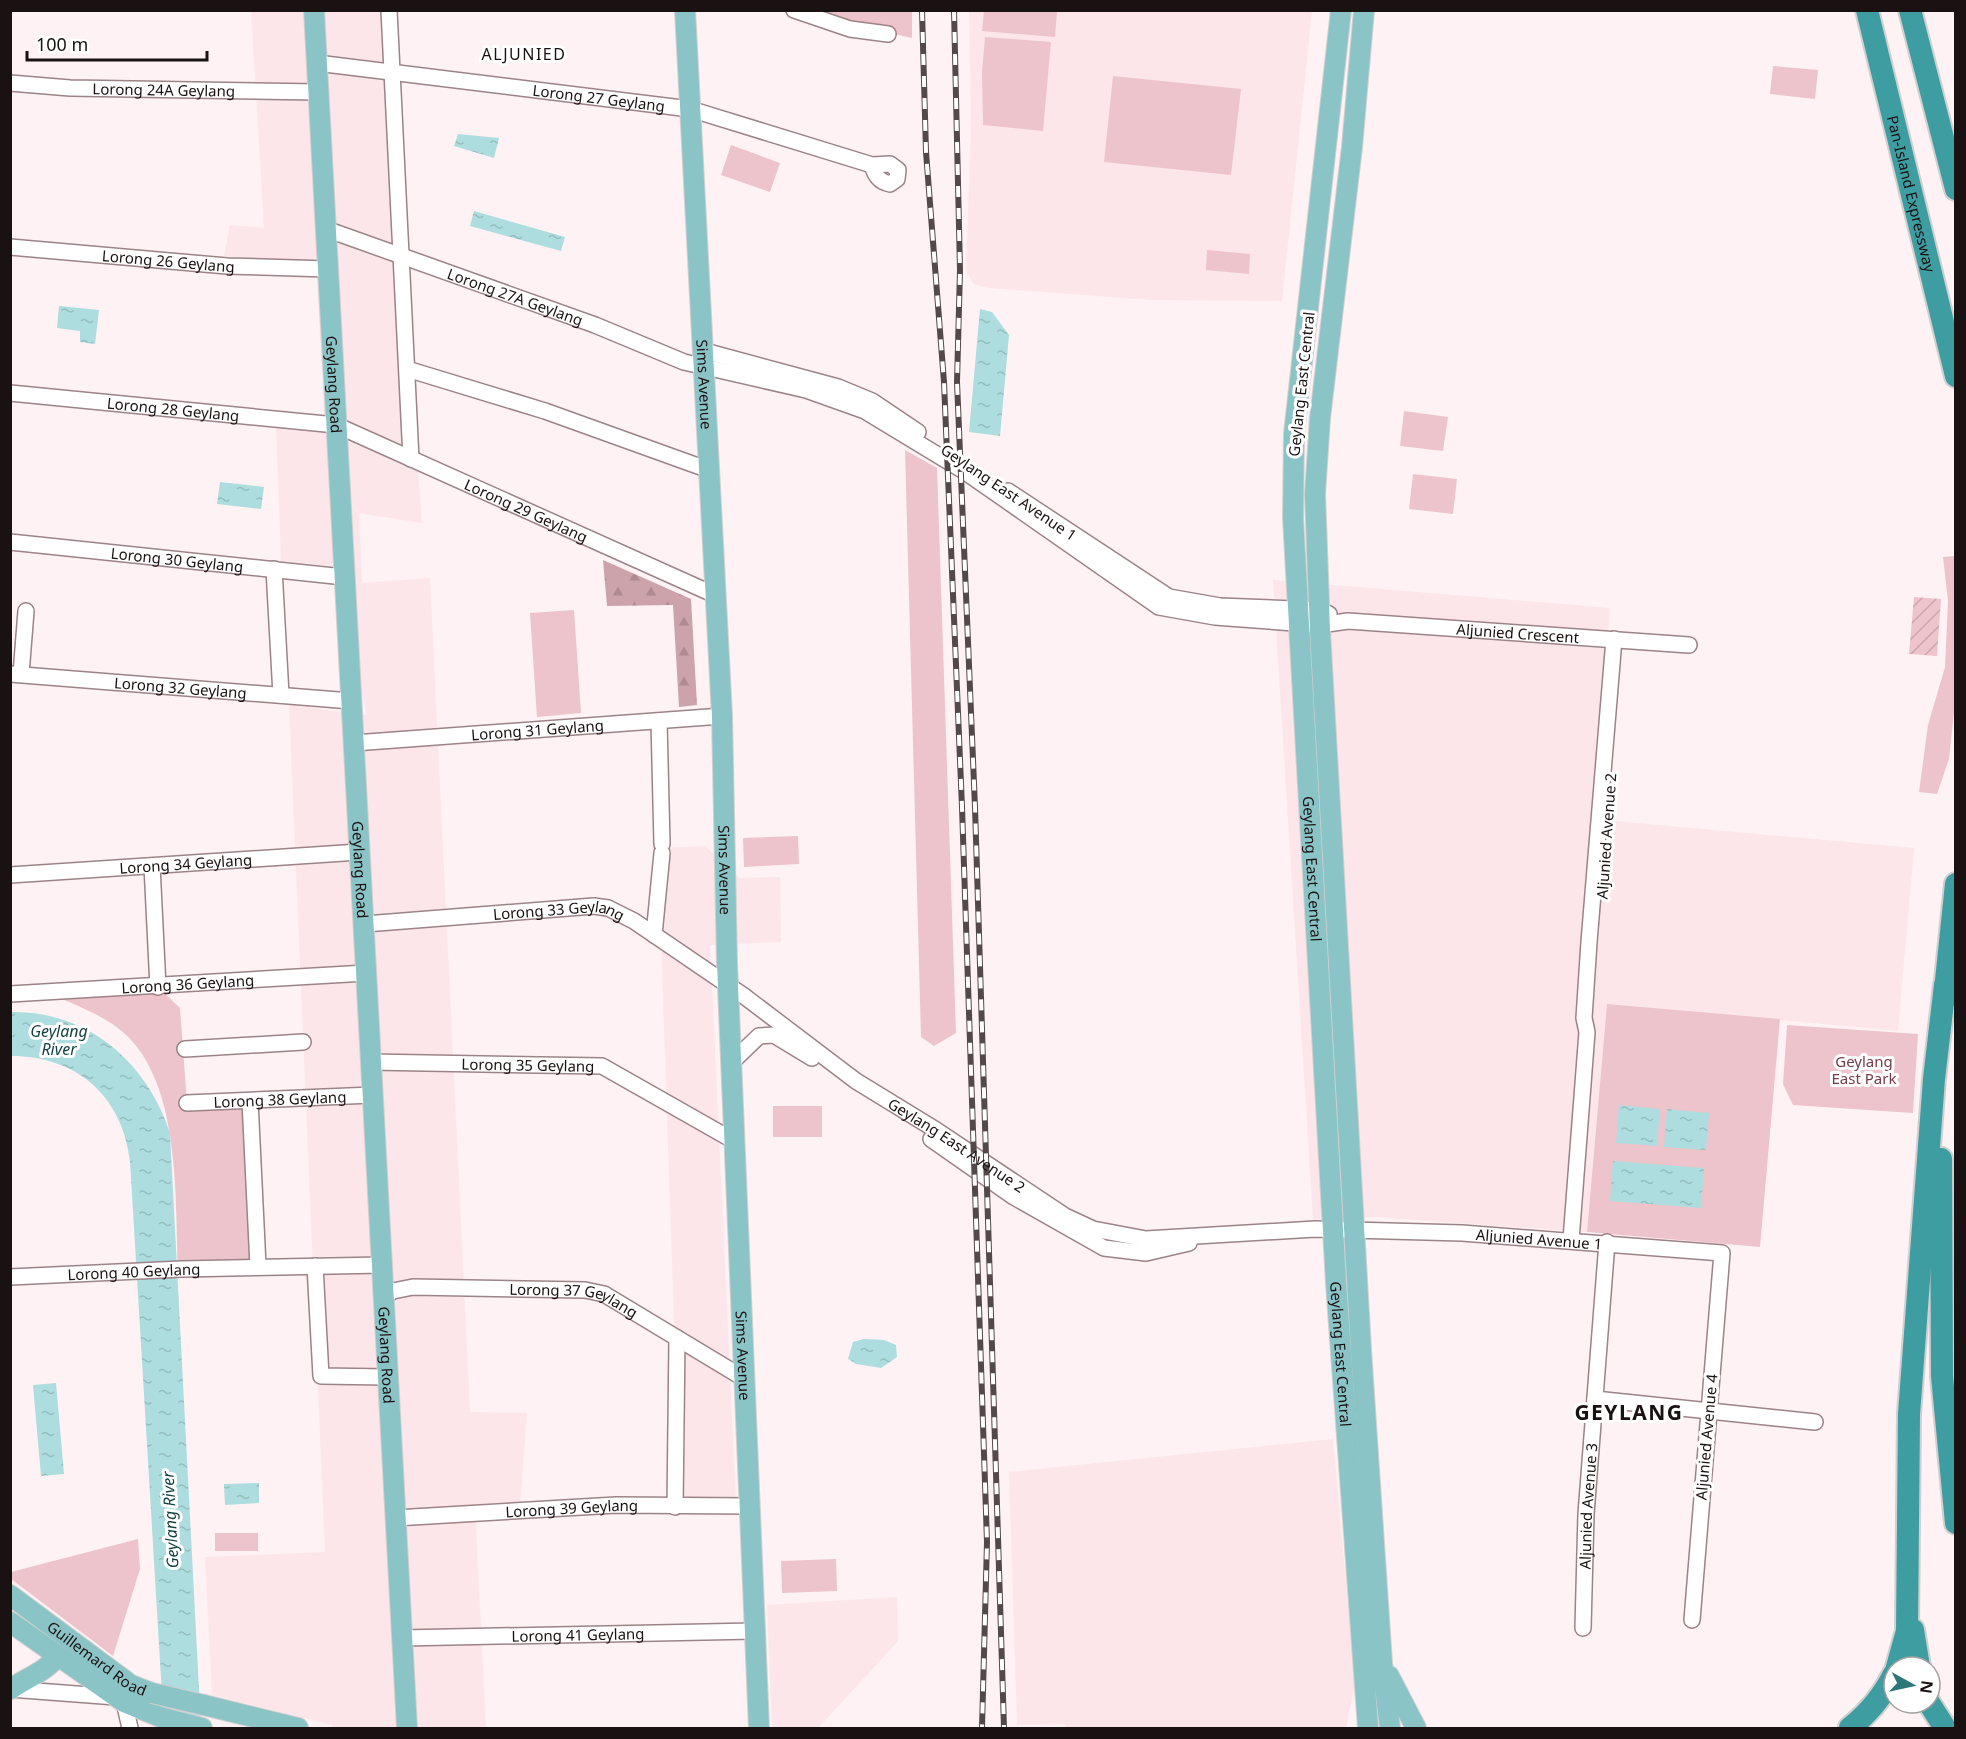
<svg xmlns="http://www.w3.org/2000/svg" width="1966" height="1739" font-family="'Noto Sans',sans-serif">
	<style>
		.built { fill: #fce6e9 }
		.green { fill: #edc4cb }
		.forest { fill: url(#forest-firs) }
		.garden { fill: url(#garden-furrows) }
		.water { fill: url(#water-ripples) }
		.lines { fill: none; stroke-linecap: round; stroke-linejoin: round }
		.minor-casing { stroke: #9c8387; stroke-width: 18 }
		.major-casing { stroke: #d1cfd0; stroke-width: 22 }
		.highway-casing { stroke: #d1cfd0; stroke-width: 26 }
		.minor { stroke: #fff; stroke-width: 15 }
		.major { stroke: #8bc4c6; stroke-width: 20 }
		.highway { stroke: #3e9da0; stroke-width: 22 }
		.rail-casing { stroke: #53494b; stroke-width: 6 }
		.rail { stroke: #fff; stroke-width: 4; stroke-dasharray: 11; stroke-linecap: butt }
		.major-bridge-casing { stroke: #d1cfd0; stroke-width: 22; stroke-linecap: butt }
		.major-bridge { stroke: #8bc4c6; stroke-width: 20 }
		.labels { text-anchor: middle; dominant-baseline: central; stroke-width: 6; stroke-linejoin: round; paint-order: stroke }
		.street-label { font-size: 15px; fill: #1a1112; stroke: #fff }
		.park-label { font-size: 15px; fill: #743c48; stroke: #fff }
		.neighbourhood-label { font-size: 16px; letter-spacing: 1.5px; fill: #1a1112; stroke: #fff }
		.water-label { font-size: 16px; font-style: italic; fill: #123f41; stroke: #fff }
		.district-label { font-size: 21px; font-weight: bold; letter-spacing: 1.5px; fill: #1a1112; stroke: #fff }
	</style>
	<defs>
		<pattern id="forest-firs" width="22" height="20" patternUnits="userSpaceOnUse" patternTransform="scale(1.5)"><rect width="22" height="20" fill="#cca3aa"/><path d="M5 1l3.5 6h-7zM16 11l3.5 6h-7z" fill="#af8b91"/></pattern>
		<pattern id="garden-furrows" width="10" height="10" patternUnits="userSpaceOnUse" patternTransform="scale(1.5)"><rect width="10" height="10" fill="#edc4cb"/><path d="M-1 1l2-2M0 10L10 0M9 11l2-2" fill="none" stroke="#cba7ad"/></pattern>
		<pattern id="water-ripples" width="26" height="14" patternUnits="userSpaceOnUse" patternTransform="scale(1.5)"><rect width="26" height="14" fill="#adddde"/><path d="M2 4q2-2 4 0t4 0M15 11q2-2 4 0t4 0" fill="none" stroke="#94bdbd"/></pattern>
	</defs>
	<rect width="100%" height="100%" fill="#fef2f4"/>
	<g class="built">
		<polygon points="251,11 382,11 422,523 359,513 362,583 430,578 470,1412 527,1413 520,1505 475,1508 486,1728 332,1728 332,1725 212,1695 205,1557 325,1552 289,705 367,715 332,566 281,561 276,424 325,429 316,266 224,256 230,225 264,228"/>
		<polygon points="969,11 1312,11 1282,301 1152,300 988,288 974,284 966,271 971,128"/>
		<polygon points="1273,580 1610,608 1593,819 1914,848 1898,1031 1607,1004 1587,1232 1374,1217 1313,1219"/>
		<polygon points="705,846 739,878 780,877 781,942 710,945 736,1501 680,1500 658,848"/>
		<polygon points="1333,1439 1355,1683 1346,1728 1066,1728 1065,1724 1017,1725 1009,1472"/>
		<polygon points="897,1597 898,1641 818,1728 772,1728 767,1605"/>
	</g>
	<g class="green">
		<polygon points="795,11 912,11 912,38"/>
		<polygon points="984,11 1057,11 1055,37 982,31"/>
		<polygon points="985,37 1051,42 1043,131 983,125 982,72"/>
		<polygon points="1773,66 1818,70 1815,99 1770,94"/>
		<polygon points="1113,76 1241,89 1231,175 1104,162"/>
		<polygon points="731,145 780,163 770,192 721,175"/>
		<polygon points="1207,250 1250,254 1249,274 1206,270"/>
		<polygon points="1404,411 1448,417 1443,451 1400,446"/>
		<polygon points="905,450 937,468 956,1033 934,1046 921,1037"/>
		<polygon points="1413,474 1457,479 1453,514 1409,509"/>
		<polygon points="1955,556 1955,702 1949,759 1937,794 1919,792 1928,725 1945,667 1948,601 1943,557"/>
		<polygon points="574,610 581,713 537,717 530,613"/>
		<polygon points="798,836 799,864 744,867 743,838"/>
		<path d="M158 987 180 1008 187 1103 250 1101 258 1266 178 1269C175 1198 181 1084 124 1033 102 1014 73 1004 47 993Z"/>
		<polygon points="1607,1004 1780,1019 1760,1247 1587,1232"/>
		<polygon points="1787,1025 1918,1034 1913,1113 1793,1105 1783,1084"/>
		<rect x="773" y="1106" width="49" height="31"/>
		<rect x="215" y="1533" width="43" height="18"/>
		<polygon points="138,1539 140,1569 113,1656 11,1579 11,1572"/>
		<polygon points="836,1559 837,1591 782,1593 781,1561"/>
	</g>
	<polygon class="forest" points="603,560 691,599 697,705 679,707 673,605 607,606"/>
	<polygon class="garden" points="1914,597 1941,599 1937,656 1909,654"/>
	<g class="water">
		<polygon points="458,134 499,138 494,158 454,146"/>
		<polygon points="474,211 565,237 561,251 470,226"/>
		<polygon points="59,306 99,310 95,344 80,342 80,331 57,328"/>
		<polygon points="980,309 992,312 1009,335 1000,436 969,432"/>
		<polygon points="220,482 264,487 261,509 217,504"/>
		<path d="M10 1012C87 1010 147 1062 170 1133L201 1728H164L130 1161C122 1095 76 1056 11 1056Z"/>
		<polygon points="1619,1105 1660,1109 1657,1146 1616,1143"/>
		<polygon points="1667,1109 1709,1113 1706,1150 1664,1147"/>
		<polygon points="1613,1161 1704,1168 1701,1208 1610,1201"/>
		<polygon points="864,1339 884,1340 896,1345 897,1357 881,1368 856,1364 848,1359 853,1342"/>
		<polygon points="56,1383 64,1474 41,1476 33,1385"/>
		<polygon points="259,1483 259,1503 225,1505 224,1484"/>
	</g>
	<g class="lines">
		<g class="minor-casing">
			<g id="minor">
				<polyline points="389,10 411,459"/>
				<polyline points="794,10 850,29 888,34"/>
				<path id="s1" d="M317 63 690 109 872 165 890 164 898 170 897 179 890 184C879 182 875 175 872 165"/>
				<path id="s2" d="M10 83 70 88 318 92"/>
				<path id="s3" d="M326 229 595 325 684 362 806 390 865 411 964 471 1159 607 1215 617 1320 625 1348 621 1689 645"/>
				<path id="s4" d="M10 247 227 266 328 269"/>
				<polyline points="701,350 838,387 872,401 918,432"/>
				<polyline points="407,369 545,411 709,470"/>
				<path id="s5" d="M10 393 336 425 715 595"/>
				<polyline points="1008,491 1169,597 1220,606 1320,610 1329,614"/>
				<path id="s6" d="M10 542 344 577"/>
				<polyline points="274,569 281,695"/>
				<path id="s7" d="M10 674 351 701"/>
				<polyline points="21,674 26,611"/>
				<polyline points="659,721 662,844"/>
				<path id="s8" d="M354 743 722 716"/>
				<polyline points="152,866 158,987"/>
				<path id="s9" d="M10 875 359 852"/>
				<path id="s10" d="M365 924 594 906 608 908 634 921 744 996 856 1081 936 1130 1065 1216 1093 1229 1146 1239 1315 1229 1462 1233 1722 1253 1692 1620"/>
				<polyline points="654,935 662,853"/>
				<path id="s11" d="M10 994 366 973"/>
				<polyline points="185,1049 303,1042"/>
				<polyline points="733,1061 759,1036 774,1035 812,1058"/>
				<path id="s12" d="M370 1062 602 1066 736 1142"/>
				<polyline points="250,1101 258,1266"/>
				<path id="s13" d="M187 1103 372 1095"/>
				<polyline points="931,1139 1014,1197 1104,1248 1146,1253 1189,1243"/>
				<polyline points="1571,1240 1587,1032 1584,1018 1589,942 1614,639"/>
				<polyline points="315,1266 321,1376 387,1377"/>
				<path id="s14" d="M10 1277 182 1269 383 1265"/>
				<path id="s15" d="M384 1297 393 1291 413 1287 585 1290 604 1294 745 1379"/>
				<polyline points="1595,1399 1815,1422"/>
				<polyline points="675,1507 677,1338"/>
				<path id="s16" d="M395 1518 616 1505 750 1506"/>
				<path id="s17" d="M1583 1628 1586 1514 1607 1242"/>
				<path id="s18" d="M402 1638 754 1631"/>
				<polyline points="10,1689 116,1697"/>
				<polyline points="124,1702 130,1728"/>
			</g>
		</g>
		<g class="major-casing">
			<g id="major">
				<path id="s19" d="M314 10 407 1728"/>
				<path id="s20" d="M685 10 722 716 727 963 759 1728"/>
				<path id="s21" d="M1341 10 1294 434 1293 518 1336 1283 1368 1728"/>
				<polyline points="1364,10 1352,147 1320,418 1315,494 1320,631 1361,1350 1382,1663 1390,1728"/>
				<path id="s22" d="M10 1595 131 1685 152 1693"/>
				<polyline points="10,1622 124,1702 163,1718 202,1728"/>
				<polyline points="1389,1676 1416,1728"/>
				<path d="M11 1689C27 1677 46 1672 57 1656"/>
				<polyline points="204,1705 298,1728"/>
			</g>
		</g>
		<g class="highway-casing">
			<g id="highway">
				<path id="s23" d="M1867 10 1956 376"/>
				<polyline points="1910,10 1956,189"/>
				<polyline points="1944,1000 1956,884"/>
				<polyline points="1941,1159 1942,1376 1956,1523"/>
				<polyline points="1913,1630 1919,1667"/>
				<polyline points="1897,1667 1907,1631 1909,1414 1934,1079 1945,985"/>
				<polyline points="1929,1703 1945,1728"/>
				<path d="M1850 1728C1869 1713 1883 1696 1894 1674"/>
			</g>
		</g>
		<use href="#minor" class="minor"/>
		<use href="#major" class="major"/>
		<use href="#highway" class="highway"/>
		<g class="rail-casing">
			<g id="rail">
				<polyline points="922,10 926,152 944,382 962,807 987,1542 982,1728"/>
				<polyline points="954,10 960,270 957,382 975,807 1004,1728"/>
			</g>
		</g>
		<use href="#rail" class="rail"/>
		<g class="major-bridge-casing">
			<polyline id="major-bridge" points="152,1693 204,1705"/>
		</g>
		<use href="#major-bridge" class="major-bridge"/>
	</g>
	<g class="labels">
		<g class="street-label">
			<text stroke="none"><textPath href="#s2" startOffset="154">Lorong 24A Geylang</textPath></text>
			<text stroke="none"><textPath href="#s1" startOffset="284">Lorong 27 Geylang</textPath></text>
			<text stroke="none"><textPath href="#s23" startOffset="189">Pan-Island Expressway</textPath></text>
			<text stroke="none"><textPath href="#s4" startOffset="159">Lorong 26 Geylang</textPath></text>
			<text stroke="none"><textPath href="#s3" startOffset="201">Lorong 27A Geylang</textPath></text>
			<text stroke="none"><textPath href="#s19" startOffset="375">Geylang Road</textPath></text>
			<text stroke="none"><textPath href="#s20" startOffset="375">Sims Avenue</textPath></text>
			<text transform="translate(1301 384) rotate(-84)">Geylang East Central</text>
			<text stroke="none"><textPath href="#s5" startOffset="164">Lorong 28 Geylang</textPath></text>
			<text transform="translate(1009 492) rotate(34)">Geylang East Avenue 1</text>
			<text stroke="none"><textPath href="#s5" startOffset="536">Lorong 29 Geylang</textPath></text>
			<text stroke="none"><textPath href="#s6" startOffset="168">Lorong 30 Geylang</textPath></text>
			<text stroke="none"><textPath href="#s3" startOffset="1284">Aljunied Crescent</textPath></text>
			<text stroke="none"><textPath href="#s7" startOffset="171">Lorong 32 Geylang</textPath></text>
			<text stroke="none"><textPath href="#s8" startOffset="184">Lorong 31 Geylang</textPath></text>
			<text transform="translate(1606 836) rotate(-86)">Aljunied Avenue 2</text>
			<text stroke="none"><textPath href="#s9" startOffset="176">Lorong 34 Geylang</textPath></text>
			<text stroke="none"><textPath href="#s20" startOffset="861">Sims Avenue</textPath></text>
			<text stroke="none"><textPath href="#s21" startOffset="862">Geylang East Central</textPath></text>
			<text stroke="none"><textPath href="#s19" startOffset="861">Geylang Road</textPath></text>
			<text stroke="none"><textPath href="#s10" startOffset="195">Lorong 33 Geylang</textPath></text>
			<text stroke="none"><textPath href="#s11" startOffset="178">Lorong 36 Geylang</textPath></text>
			<text stroke="none"><textPath href="#s12" startOffset="158">Lorong 35 Geylang</textPath></text>
			<text stroke="none"><textPath href="#s13" startOffset="93">Lorong 38 Geylang</textPath></text>
			<text stroke="none"><textPath href="#s10" startOffset="666">Geylang East Avenue 2</textPath></text>
			<text stroke="none"><textPath href="#s10" startOffset="1274">Aljunied Avenue 1</textPath></text>
			<text stroke="none"><textPath href="#s14" startOffset="124">Lorong 40 Geylang</textPath></text>
			<text stroke="none"><textPath href="#s15" startOffset="194">Lorong 37 Geylang</textPath></text>
			<text stroke="none"><textPath href="#s21" startOffset="1348">Geylang East Central</textPath></text>
			<text stroke="none"><textPath href="#s19" startOffset="1347">Geylang Road</textPath></text>
			<text stroke="none"><textPath href="#s20" startOffset="1347">Sims Avenue</textPath></text>
			<text transform="translate(1706 1437) rotate(-85)">Aljunied Avenue 4</text>
			<text stroke="none"><textPath href="#s17" startOffset="122">Aljunied Avenue 3</textPath></text>
			<text stroke="none"><textPath href="#s16" startOffset="177">Lorong 39 Geylang</textPath></text>
			<text stroke="none"><textPath href="#s18" startOffset="176">Lorong 41 Geylang</textPath></text>
			<text stroke="none"><textPath href="#s22" startOffset="108">Guillemard Road</textPath></text>
		</g>
		<g class="park-label">
			<text x="1864" y="1061">Geylang<tspan x="1864" dy="17">East Park</tspan></text>
		</g>
		<g class="neighbourhood-label">
			<text x="524" y="54">ALJUNIED</text>
		</g>
		<g class="water-label">
			<text x="59" y="1031">Geylang<tspan x="59" dy="18">River</tspan></text>
			<text transform="translate(170 1520) rotate(-93)">Geylang River</text>
		</g>
		<g class="district-label">
			<text x="1629" y="1412">GEYLANG</text>
		</g>
	</g>
	<rect width="1966" height="1739" fill="none" stroke="#1a1112" stroke-width="24"/>
	<g transform="translate(1912 1685) rotate(98)"><circle r="28" fill="#ffffff" stroke="#a3a0a0" stroke-width="1.5"/>
	<path d="M0-4.5L10 22L0 15L-10 22Z" fill="#2d7779"/>
	<text y="-9" font-size="16" font-weight="bold" text-anchor="middle" fill="#1a1112">N</text>
	</g>
	<path d="M27 51v9h180v-9" fill="none" stroke="#1a1112" stroke-width="3"/>
	<text x="36" y="51" font-size="18" fill="#1a1112" stroke="#ffffff" stroke-width="4.5" paint-order="stroke">100 m</text>
</svg>
